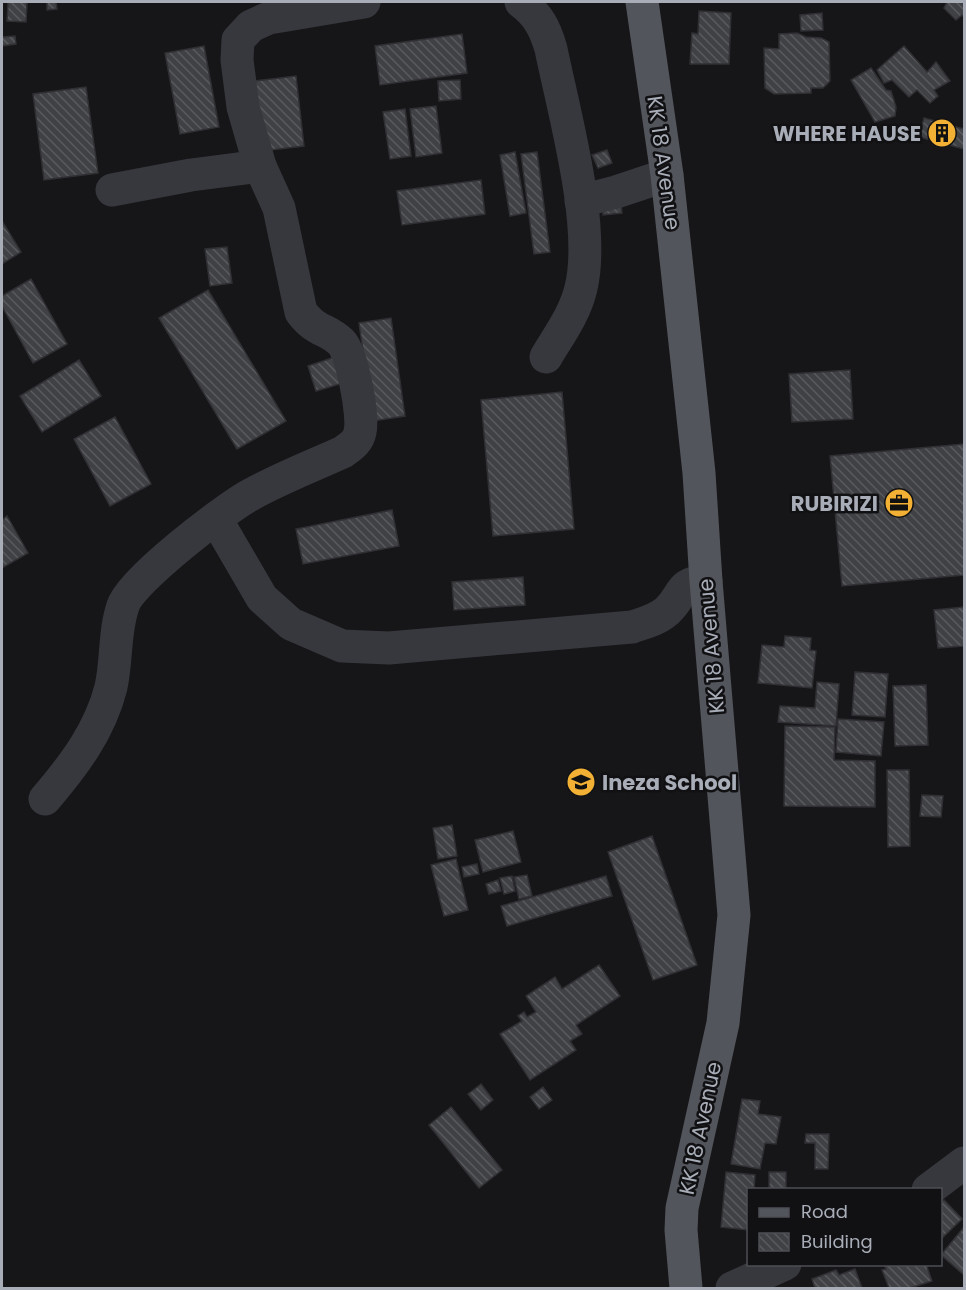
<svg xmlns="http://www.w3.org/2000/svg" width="966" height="1290" font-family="Poppins,sans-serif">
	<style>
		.building { fill: url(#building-back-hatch); stroke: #303034; stroke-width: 1.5 }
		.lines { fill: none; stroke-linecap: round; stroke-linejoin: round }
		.minor { stroke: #37383d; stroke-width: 33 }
		.major { stroke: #53555c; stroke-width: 33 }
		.labels { text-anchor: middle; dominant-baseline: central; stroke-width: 5; stroke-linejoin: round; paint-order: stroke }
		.poi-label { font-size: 21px; font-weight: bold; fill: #a8adb8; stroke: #111113; text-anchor: end }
		.street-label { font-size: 21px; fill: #a8adb8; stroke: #111113 }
	</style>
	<defs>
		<pattern id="building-back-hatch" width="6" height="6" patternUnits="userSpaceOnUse" patternTransform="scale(1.5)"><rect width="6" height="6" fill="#404145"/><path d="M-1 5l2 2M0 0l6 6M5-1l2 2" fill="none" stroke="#595a5e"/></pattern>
	</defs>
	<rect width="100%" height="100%" fill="#161618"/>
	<g class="building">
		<polygon points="8,2 27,2 26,22 7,21"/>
		<polygon points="47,2 56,2 57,9 47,10"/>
		<polygon points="947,2 964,2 964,17 962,15 956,20 944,8"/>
		<polygon points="699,11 731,13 729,64 690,64 692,33 698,34"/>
		<polygon points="822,13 823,30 801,31 800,15"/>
		<polygon points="797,33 806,37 821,38 829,42 830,81 823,88 811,88 811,93 774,94 765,88 764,48 779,49 779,34"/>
		<polygon points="462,34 467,73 380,85 375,46"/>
		<polygon points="15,36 16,44 2,46 2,37"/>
		<polygon points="204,46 219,127 180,134 165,53"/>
		<polygon points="904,46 927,72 936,62 950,81 934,90 938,96 930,103 917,90 909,97 892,80 884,83 877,70"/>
		<polygon points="871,68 886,90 891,91 896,107 895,116 875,122 851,80"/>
		<polygon points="296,76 304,146 262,151 255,81"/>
		<polygon points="460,80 461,99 439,101 438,81"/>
		<polygon points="86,87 98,173 44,180 33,94"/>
		<polygon points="436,106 442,153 416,157 410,109"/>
		<polygon points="405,109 411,156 390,159 383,112"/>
		<polygon points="924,118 964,129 964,149 919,137"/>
		<polygon points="607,150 612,163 598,168 592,155"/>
		<polygon points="515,152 526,213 510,216 500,155"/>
		<polygon points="537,152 550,252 534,254 521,154"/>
		<polygon points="481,180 485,214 402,225 397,191"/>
		<polygon points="621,205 622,213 603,215 603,206"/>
		<polygon points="2,221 21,252 2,264"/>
		<polygon points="227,247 232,283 210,286 205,249"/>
		<polygon points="31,279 67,344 33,363 2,306 2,296"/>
		<polygon points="208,290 286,421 237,449 159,318"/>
		<polygon points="391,318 405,416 373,421 359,323"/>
		<polygon points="335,357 343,383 316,391 308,366"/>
		<polygon points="79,360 101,396 42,432 20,396"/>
		<polygon points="850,370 853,419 792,422 789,374"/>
		<polygon points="562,392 574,529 493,536 481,400"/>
		<polygon points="115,417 151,484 110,506 74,439"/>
		<polygon points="964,444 964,575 842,586 830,456"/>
		<polygon points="392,510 399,546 303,564 296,529"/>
		<polygon points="7,516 28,553 2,568 2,520"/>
		<polygon points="523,577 525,605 454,610 452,582"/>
		<polygon points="964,607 964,646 938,648 934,610"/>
		<polygon points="785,636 811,638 810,650 816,651 812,688 758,683 762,645 784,647"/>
		<polygon points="855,672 888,674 885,717 852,715"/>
		<polygon points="817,682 839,684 836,726 778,722 780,706 815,708"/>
		<polygon points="926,685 928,745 895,746 893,686"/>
		<polygon points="838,719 884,722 881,756 836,752"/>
		<polygon points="785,726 835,727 834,760 875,761 875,807 784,806"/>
		<polygon points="887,770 909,770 910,846 888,847"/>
		<polygon points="922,795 943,796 941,817 920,816"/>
		<polygon points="452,825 457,856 438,859 433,828"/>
		<polygon points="513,831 521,862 483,872 475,840"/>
		<polygon points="652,836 697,965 653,980 608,852"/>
		<polygon points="456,859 468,910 444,916 431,865"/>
		<polygon points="477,864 479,874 464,877 462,867"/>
		<polygon points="527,875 532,896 519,899 514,877"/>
		<polygon points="512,876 515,891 504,894 500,878"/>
		<polygon points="606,876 612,896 507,926 501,906"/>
		<polygon points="498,880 501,891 489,894 486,884"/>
		<polygon points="599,965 620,996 576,1025 582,1034 570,1041 576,1050 530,1080 500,1034 522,1021 518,1016 524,1012 527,1017 536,1012 526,996 555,977 562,989"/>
		<polygon points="481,1084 493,1100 481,1110 468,1094"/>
		<polygon points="543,1087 552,1100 539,1109 530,1097"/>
		<polygon points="742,1099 760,1101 758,1114 781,1117 776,1144 765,1143 760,1169 731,1164"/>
		<polygon points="451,1107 502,1170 479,1188 429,1125"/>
		<polygon points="806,1134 829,1134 828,1169 815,1169 815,1143 805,1143"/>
		<polygon points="726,1172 755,1175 754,1190 748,1190 748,1230 721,1227"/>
		<rect x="769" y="1172" width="17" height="18"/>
		<polygon points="944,1200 962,1219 942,1238 940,1203"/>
		<polygon points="964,1227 964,1275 941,1255"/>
		<polygon points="884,1264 926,1264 932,1281 910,1288 889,1288 882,1270 886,1269"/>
		<polygon points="855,1269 862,1288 815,1288 812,1279 836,1270 839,1275"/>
	</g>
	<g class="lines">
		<g class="minor">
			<path d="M521 2C538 15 545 28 551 49 564 113 596 226 581 288 575 314 559 335 546 357"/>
			<polyline points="112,190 191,175 260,166"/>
			<polyline points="581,201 616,192 667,175"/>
			<path d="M216 519 262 598 291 624 342 646 389 648 632 627C644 623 657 620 667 611 685 594 677 583 706 581"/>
			<path d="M45 799C74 765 100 731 111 687 117 660 114 632 123 606 130 581 227 507 252 494 281 478 312 466 343 452 351 446 358 442 360 432 364 416 352 353 341 342 326 328 316 332 301 312L279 208 260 166 243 107 237 60 238 40 251 26 269 18 364 2"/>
			<polyline points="928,1190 964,1163"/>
			<polyline points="732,1288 785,1264"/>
		</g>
		<polyline class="major" points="642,2 667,175 699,473 706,581 734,915 723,1023 682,1208 681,1230 686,1288"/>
	</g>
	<defs>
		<g id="building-disc" transform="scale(1.5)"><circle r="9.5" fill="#f2b134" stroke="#111113"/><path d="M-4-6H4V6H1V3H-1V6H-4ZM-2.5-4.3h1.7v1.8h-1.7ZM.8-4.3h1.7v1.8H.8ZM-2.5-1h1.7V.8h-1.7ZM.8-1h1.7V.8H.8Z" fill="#111"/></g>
		<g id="office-disc" transform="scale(1.5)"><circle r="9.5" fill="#f2b134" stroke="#111113"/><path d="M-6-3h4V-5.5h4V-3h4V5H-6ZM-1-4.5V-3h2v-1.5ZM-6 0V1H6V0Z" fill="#111"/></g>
		<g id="school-disc" transform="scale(1.5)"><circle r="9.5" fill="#f2b134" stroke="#111113"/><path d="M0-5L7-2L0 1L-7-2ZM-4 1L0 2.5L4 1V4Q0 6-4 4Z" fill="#111"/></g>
	</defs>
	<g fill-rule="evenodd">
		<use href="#building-disc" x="942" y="133"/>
		<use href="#office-disc" x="899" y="503"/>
		<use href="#school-disc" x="581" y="782"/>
	</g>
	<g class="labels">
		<g class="poi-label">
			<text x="921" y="133">WHERE HAUSE</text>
			<text x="878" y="503">RUBIRIZI</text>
			<text x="602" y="782" text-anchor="start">Ineza School</text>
		</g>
		<g class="street-label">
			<text transform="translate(664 163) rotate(82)">KK 18 Avenue</text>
			<text transform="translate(711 646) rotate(-95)">KK 18 Avenue</text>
			<text transform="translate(700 1128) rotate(-78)">KK 18 Avenue</text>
		</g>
	</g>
	<rect width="966" height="1290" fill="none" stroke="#a8adb8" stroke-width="6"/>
	<rect x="747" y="1188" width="195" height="78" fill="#111113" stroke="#4d4f55" stroke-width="1.5"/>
	<rect x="759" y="1208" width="30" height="9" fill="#53555c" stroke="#4d4f55" stroke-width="1.5"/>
	<text x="801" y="1218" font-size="18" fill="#a8adb8">Road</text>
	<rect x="759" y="1233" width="30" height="18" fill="url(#building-back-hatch)" stroke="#4d4f55" stroke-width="1.5"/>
	<text x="801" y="1248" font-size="18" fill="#a8adb8">Building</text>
</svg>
